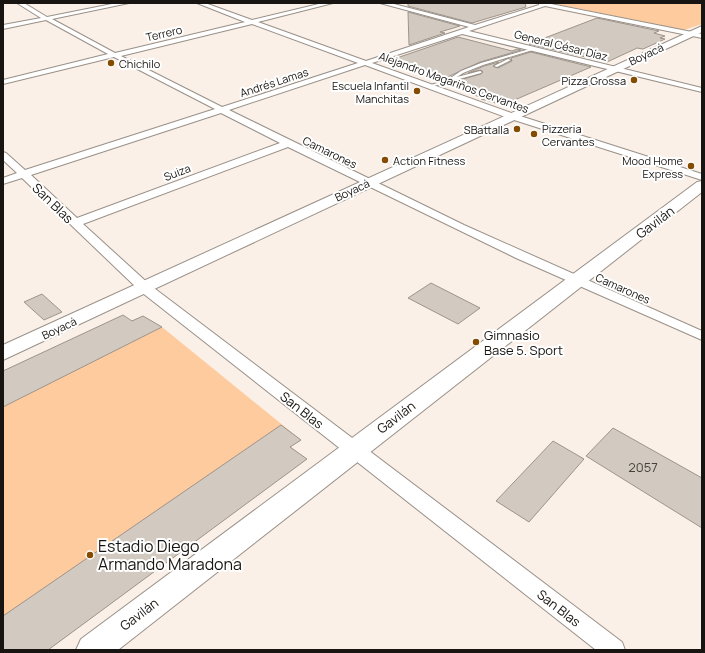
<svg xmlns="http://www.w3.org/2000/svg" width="705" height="653" font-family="Manrope,sans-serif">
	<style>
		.green { fill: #fecb9e }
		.building { fill: #d2c9c0; stroke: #9d948c }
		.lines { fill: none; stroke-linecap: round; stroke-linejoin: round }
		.lane-casing { stroke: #999088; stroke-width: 2 }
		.street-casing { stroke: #999088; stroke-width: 2 }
		.secondary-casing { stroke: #999088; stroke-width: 2 }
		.lane { fill: #fff; fill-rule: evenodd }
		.street { fill: #fff; fill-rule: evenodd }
		.secondary { fill: #fff; fill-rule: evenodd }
		.poi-dot { fill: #854c00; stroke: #fff; stroke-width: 1.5 }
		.labels { text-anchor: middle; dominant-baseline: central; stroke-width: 4; stroke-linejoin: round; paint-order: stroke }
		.far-street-label { font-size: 11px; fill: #171411; stroke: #fff }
		.far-poi-label { font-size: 11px; fill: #171411; stroke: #fff; text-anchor: end }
		.street-label { font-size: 13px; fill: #171411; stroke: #fff }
		.poi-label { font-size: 13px; fill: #171411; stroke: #fff; text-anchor: start }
		.near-number-label { font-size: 13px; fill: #46413d }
		.near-poi-label { font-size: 16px; fill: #171411; stroke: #fff; text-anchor: start }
	</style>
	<rect width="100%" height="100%" fill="#faf0e7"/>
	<g class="green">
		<polygon points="560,3 702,3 702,24 684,30 556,4"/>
		<polygon points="143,316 162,327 301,440 291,447 307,459 48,650 3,650 3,371"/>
	</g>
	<g class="building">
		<polygon points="408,3 525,3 526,7 472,23 408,6"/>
		<polygon points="408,12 460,26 440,32 445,33 409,45"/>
		<polygon points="597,18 659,31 654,33 665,36 660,38 665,39 643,49 637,48 633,50 607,62 529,44"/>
		<polygon points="458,37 512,51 517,49 521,50 480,62 441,80 385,62"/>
		<polygon points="531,52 591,67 503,105 481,99 482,98 452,86 456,85 449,83 481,74 483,72 481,70 468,73 484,66 499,62 493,66 498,68 512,61 511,58"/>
		<polygon points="431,283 480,308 458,324 408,298"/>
		<polygon points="42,294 62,312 44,320 24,302"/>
		<polygon points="123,315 132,321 143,316 162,327 3,407 3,371"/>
		<polygon points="281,425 301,440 290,447 307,459 48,650 3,650 3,616"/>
		<polygon points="613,428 702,478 702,528 586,456"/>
		<polygon points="553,441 584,459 529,522 496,501"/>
	</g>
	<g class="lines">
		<g class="lane-casing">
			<g id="lane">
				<polygon points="533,48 536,49 483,65 463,73 457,77 480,71 482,72 481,73 430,87 428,86 449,79 461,71 481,63"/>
				<polygon points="508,59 511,60 497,67 494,66"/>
			</g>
		</g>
		<g class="street-casing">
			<path id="street" d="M17 3H24L47 17 117 3H129L52 19 115 53 245 22 197 3H205L252 20 323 3H333L258 22 366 61 469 27 380 3H390L475 25 539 5V3H553L551 4 702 34V38L545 6 469 31 702 88V92L462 34 372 63 517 115 702 174V180L511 119 365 65 229 110 464 225 702 331V340L516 258 288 147 83 224 150 285 622 642 625 650H596L140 291 22 178 3 184V178L17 173 3 160V152L6 153 25 170 215 109 114 57 3 84V80L108 54 46 20 3 29V25L41 18ZM252 24 358 63 222 107 121 56ZM221 113 280 143 77 218 31 175Z"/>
		</g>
		<g class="secondary-casing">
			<g id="secondary">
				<polygon points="702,26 702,32 3,360 3,345"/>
				<polygon points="702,181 702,192 118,650 76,650 81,639 697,182"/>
			</g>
		</g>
		<use href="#lane" class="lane"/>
		<use href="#street" class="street"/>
		<use href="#secondary" class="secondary"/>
	</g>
	<g class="poi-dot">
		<circle cx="111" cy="63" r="4"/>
		<circle cx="634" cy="80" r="4"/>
		<circle cx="417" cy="91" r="4"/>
		<circle cx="517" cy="129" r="4"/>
		<circle cx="534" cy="134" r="4"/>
		<circle cx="385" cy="160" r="4"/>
		<circle cx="691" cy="166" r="4"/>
		<circle cx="476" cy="342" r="4"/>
		<circle cx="90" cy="555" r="4"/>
	</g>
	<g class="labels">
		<g class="far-street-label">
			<text transform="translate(164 33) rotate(-13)">Terrero</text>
			<text transform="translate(561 45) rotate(14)">General César Díaz</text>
			<text transform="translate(646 54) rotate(-25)">Boyacá</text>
			<text transform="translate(274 82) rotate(-18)">Andrés Lamas</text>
			<text transform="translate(454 82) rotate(20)">Alejandro Magariños Cervantes</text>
			<text transform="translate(330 152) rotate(26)">Camarones</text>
			<text transform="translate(177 172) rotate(-21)">Suiza</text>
			<text transform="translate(352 190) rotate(-25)">Boyacá</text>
			<text transform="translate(623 288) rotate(24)">Camarones</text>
			<text transform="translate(59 328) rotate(-25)">Boyacá</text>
		</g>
		<g class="far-poi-label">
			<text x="119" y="63" text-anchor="start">Chichilo</text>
			<text x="626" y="80">Pizza Grossa</text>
			<text x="409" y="85">Escuela Infantil<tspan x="409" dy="13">Manchitas</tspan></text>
			<text x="542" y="128" text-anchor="start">Pizzeria<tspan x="542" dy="13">Cervantes</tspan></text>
			<text x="509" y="129">SBattalla</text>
			<text x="393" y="160" text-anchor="start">Action Fitness</text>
			<text x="683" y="160">Mood Home<tspan x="683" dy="13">Express</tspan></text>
		</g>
		<g class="street-label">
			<text transform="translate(53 203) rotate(44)">San Blas</text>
			<text transform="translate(655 222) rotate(-37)">Gavilán</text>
			<text transform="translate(302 410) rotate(38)">San Blas</text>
			<text transform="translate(396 417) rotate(-37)">Gavilán</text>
			<text transform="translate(559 608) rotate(38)">San Blas</text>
			<text transform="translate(139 614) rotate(-37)">Gavilán</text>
		</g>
		<g class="poi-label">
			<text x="484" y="335">Gimnasio<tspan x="484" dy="15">Base 5. Sport</tspan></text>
		</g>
		<g class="near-number-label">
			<text x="643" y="467">2057</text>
		</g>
		<g class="near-poi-label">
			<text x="98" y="546">Estadio Diego<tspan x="98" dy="18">Armando Maradona</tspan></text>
		</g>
	</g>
	<rect width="705" height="653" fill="none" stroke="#171411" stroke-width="8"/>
</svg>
